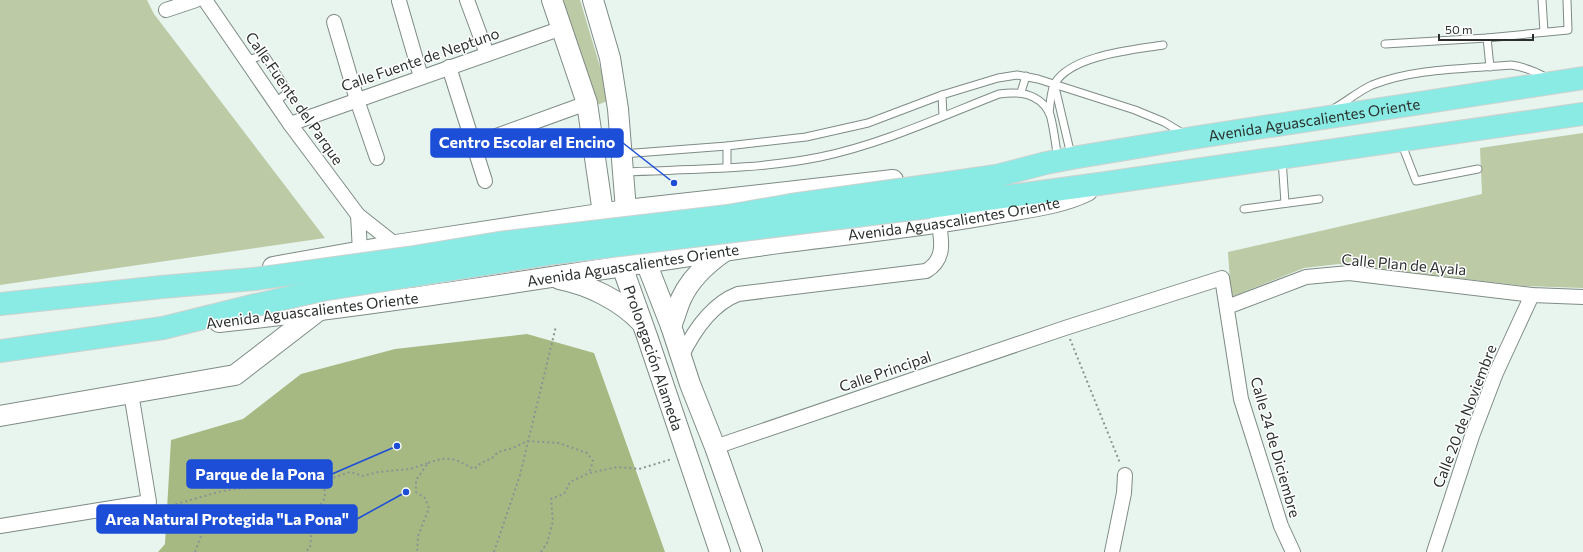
<svg xmlns="http://www.w3.org/2000/svg" width="1583" height="552" font-family="Commissioner,sans-serif">
	<style>
		.green { fill: #bdcaa6 }
		.forest { fill: #a6b983 }
		.lines { fill: none; stroke-linecap: round; stroke-linejoin: round }
		.lane-casing { stroke: #7f8b85; stroke-width: 9 }
		.street-casing { stroke: #7f8b85; stroke-width: 16 }
		.secondary-casing { stroke: #7f8b85; stroke-width: 22 }
		.primary-casing { stroke: #d0d1d1; stroke-width: 24 }
		.path { stroke: #8b9490; stroke-width: 2; stroke-dasharray: 2 3; stroke-linecap: butt }
		.lane { stroke: #fff; stroke-width: 7 }
		.street { stroke: #fff; stroke-width: 14 }
		.secondary { stroke: #fff; stroke-width: 20 }
		.primary { stroke: #89ebe3; stroke-width: 22 }
		.primary-bridge-casing { stroke: #d0d1d1; stroke-width: 24; stroke-linecap: butt }
		.primary-bridge { stroke: #89ebe3; stroke-width: 22 }
		.labels { text-anchor: middle; dominant-baseline: central; stroke-width: 3; stroke-linejoin: round; paint-order: stroke }
		.street-label { font-size: 15px; fill: #2a2f2d; stroke: #fff }
		.leader { fill: none; stroke: #1d4ed8; stroke-width: 1.5 }
		.callout-dot { fill: #1d4ed8; stroke: #fff; stroke-width: 1.5 }
		.callout { fill: #1d4ed8; stroke: #1d4ed8; stroke-width: 1.5 }
		.callout-label { font-size: 16px; text-anchor: middle; font-weight: bold; fill: #fff }
	</style>
	<rect width="100%" height="100%" fill="#e7f5ee"/>
	<g class="green">
		<polygon points="0,0 147,0 154,14 325,238 0,285"/>
		<polygon points="558,0 580,0 610,100 592,107"/>
		<polygon points="1583,133 1583,288 1524,286 1339,264 1304,268 1231,297 1228,252 1482,194 1480,148"/>
	</g>
	<polygon class="forest" points="527,334 594,353 665,552 158,552 165,544 171,440 243,419 301,374 395,349"/>
	<g class="lines">
		<g class="lane-casing">
			<g id="lane">
				<polyline points="1542,0 1544,32"/>
				<polyline points="1487,38 1490,67"/>
				<polyline points="1385,44 1487,38 1568,30 1567,0"/>
				<polyline points="246,60 262,56 266,57 287,90 286,94 275,102"/>
				<polyline points="1055,87 1071,155"/>
				<polyline points="1021,92 1026,76"/>
				<polyline points="942,95 943,116"/>
				<path d="M1335 108C1347 101 1359 91 1372 85 1415 68 1465 69 1511 65 1525 67 1535 71 1547 78"/>
				<path d="M1049 113C1050 106 1051 88 1055 83 1072 55 1133 50 1163 45"/>
				<polyline points="1401,142 1416,181 1478,169"/>
				<polyline points="727,146 727,167"/>
				<polyline points="622,154 727,146 806,137 868,123 942,95 998,78 1017,75 1038,79 1135,110 1164,122 1184,134"/>
				<polyline points="1282,159 1285,203"/>
				<path d="M624 172C689 169 756 170 820 157 882 144 940 117 999 94 1019 91 1038 93 1049 112 1053 120 1056 149 1058 159"/>
				<polyline points="1244,209 1319,199"/>
			</g>
		</g>
		<g class="street-casing">
			<g id="street">
				<polyline points="205,0 290,124 358,215 396,245"/>
				<polyline points="467,0 487,54"/>
				<polyline points="399,1 421,77"/>
				<polyline points="166,10 196,0"/>
				<polyline points="334,22 357,100 377,158"/>
				<polyline points="449,67 485,181"/>
				<polyline points="290,124 562,28"/>
				<polyline points="474,144 587,103"/>
				<polyline points="358,215 360,251"/>
				<polyline points="1227,307 1306,277 1349,273 1532,295 1583,297"/>
				<path d="M681 357C693 332 712 304 738 294L926 271C945 260 942 242 939 224"/>
				<polyline points="715,447 1065,328 1222,278 1241,399 1281,526 1293,552"/>
				<polyline points="0,526 149,502 131,393"/>
				<polyline points="1112,552 1124,493 1125,475"/>
				<polyline points="1434,552 1472,436 1496,373 1532,295"/>
			</g>
		</g>
		<g class="secondary-casing">
			<g id="secondary">
				<polyline points="552,0 587,103 603,213 608,226"/>
				<polyline points="593,0 610,58 618,109 626,210 630,222"/>
				<polyline points="642,252 671,326 690,384 715,447 752,552"/>
				<path id="s1" d="M618 255 648 339 720 552"/>
				<polyline points="273,267 396,245 626,210 893,180"/>
				<path d="M559 279C589 285 620 300 641 322"/>
				<path id="s2" d="M219 322C399 303 577 272 757 246 837 235 917 228 997 213 1025 208 1061 204 1087 191"/>
				<path d="M671 326C675 317 677 308 681 299 690 279 706 264 725 251"/>
				<polyline points="0,416 235,375 318,311"/>
			</g>
		</g>
		<g class="primary-casing">
			<g id="primary">
				<path id="s3" d="M927 186 996 176 1046 163 1072 158 1192 138 1583 78"/>
				<polyline points="929,207 1099,184 1583,114"/>
				<polyline points="0,304 162,287 254,279"/>
				<polyline points="0,351 163,328 256,305"/>
			</g>
		</g>
		<g class="path">
			<polyline points="1070,339 1120,463"/>
			<path d="M428 463C451 455 454 459 474 469L481 463 492 458 498 452 513 448 527 441 559 443 587 453 593 461 589 473"/>
			<polyline points="324,481 350,472 363,476 378,472 410,469 428,463 416,480 416,492 425,498 429,508 418,536 417,552"/>
			<polyline points="166,507 222,491 259,486 300,477 324,481 325,498 313,515 310,548 305,552"/>
			<polyline points="195,552 207,519"/>
			<polyline points="494,552 520,475 556,326"/>
			<polyline points="541,552 547,543 553,521 551,499 564,494 570,482 589,473 618,467 639,469 672,459"/>
		</g>
		<use href="#lane" class="lane"/>
		<use href="#street" class="street"/>
		<use href="#secondary" class="secondary"/>
		<use href="#primary" class="primary"/>
		<g class="primary-bridge-casing">
			<g id="primary-bridge">
				<polyline points="254,279 408,258 499,243 728,216 791,205 927,186"/>
				<polyline points="256,305 322,290 555,253 929,207"/>
			</g>
		</g>
		<use href="#primary-bridge" class="primary-bridge"/>
	</g>
	<g class="labels">
		<g class="street-label">
			<text transform="translate(420 59) rotate(-19)">Calle Fuente de Neptuno</text>
			<text transform="translate(295 98) rotate(55)">Calle Fuente del Parque</text>
			<text stroke="none"><textPath href="#s3" startOffset="393">Avenida Aguascalientes Oriente</textPath></text>
			<text stroke="none"><textPath href="#s2" startOffset="742">Avenida Aguascalientes Oriente</textPath></text>
			<text transform="translate(1404 264) rotate(5)">Calle Plan de Ayala</text>
			<text stroke="none"><textPath href="#s2" startOffset="418">Avenida Aguascalientes Oriente</textPath></text>
			<text transform="translate(312 310) rotate(-7)">Avenida Aguascalientes Oriente</text>
			<text stroke="none"><textPath href="#s1" startOffset="109">Prolongación Alameda</textPath></text>
			<text transform="translate(885 371) rotate(-19)">Calle Principal</text>
			<text transform="translate(1464 416) rotate(-69)">Calle 20 de Noviembre</text>
			<text transform="translate(1276 447) rotate(74)">Calle 24 de Diciembre</text>
		</g>
	</g>
	<path class="leader" d="M674 183L623 143M397 446L332 474M406 492L357 519"/>
	<g class="callout-dot">
		<circle cx="674" cy="183" r="4"/>
		<circle cx="397" cy="446" r="4"/>
		<circle cx="406" cy="492" r="4"/>
	</g>
	<g class="callout">
		<rect x="431" y="129" width="192" height="28" rx="4"/>
		<rect x="187" y="460" width="145" height="28" rx="4"/>
		<rect x="97" y="505" width="260" height="28" rx="4"/>
	</g>
	<g class="callout-label">
		<text x="527" y="148">Centro Escolar el Encino</text>
		<text x="260" y="480">Parque de la Pona</text>
		<text x="227" y="525">Area Natural Protegida "La Pona"</text>
	</g>
	<path d="M1439 34v6h94v-6" fill="none" stroke="#2a2f2d" stroke-width="2"/>
	<text x="1445" y="34" font-size="12" fill="#2a2f2d" stroke="#ffffff" stroke-width="3" paint-order="stroke">50 m</text>
</svg>
